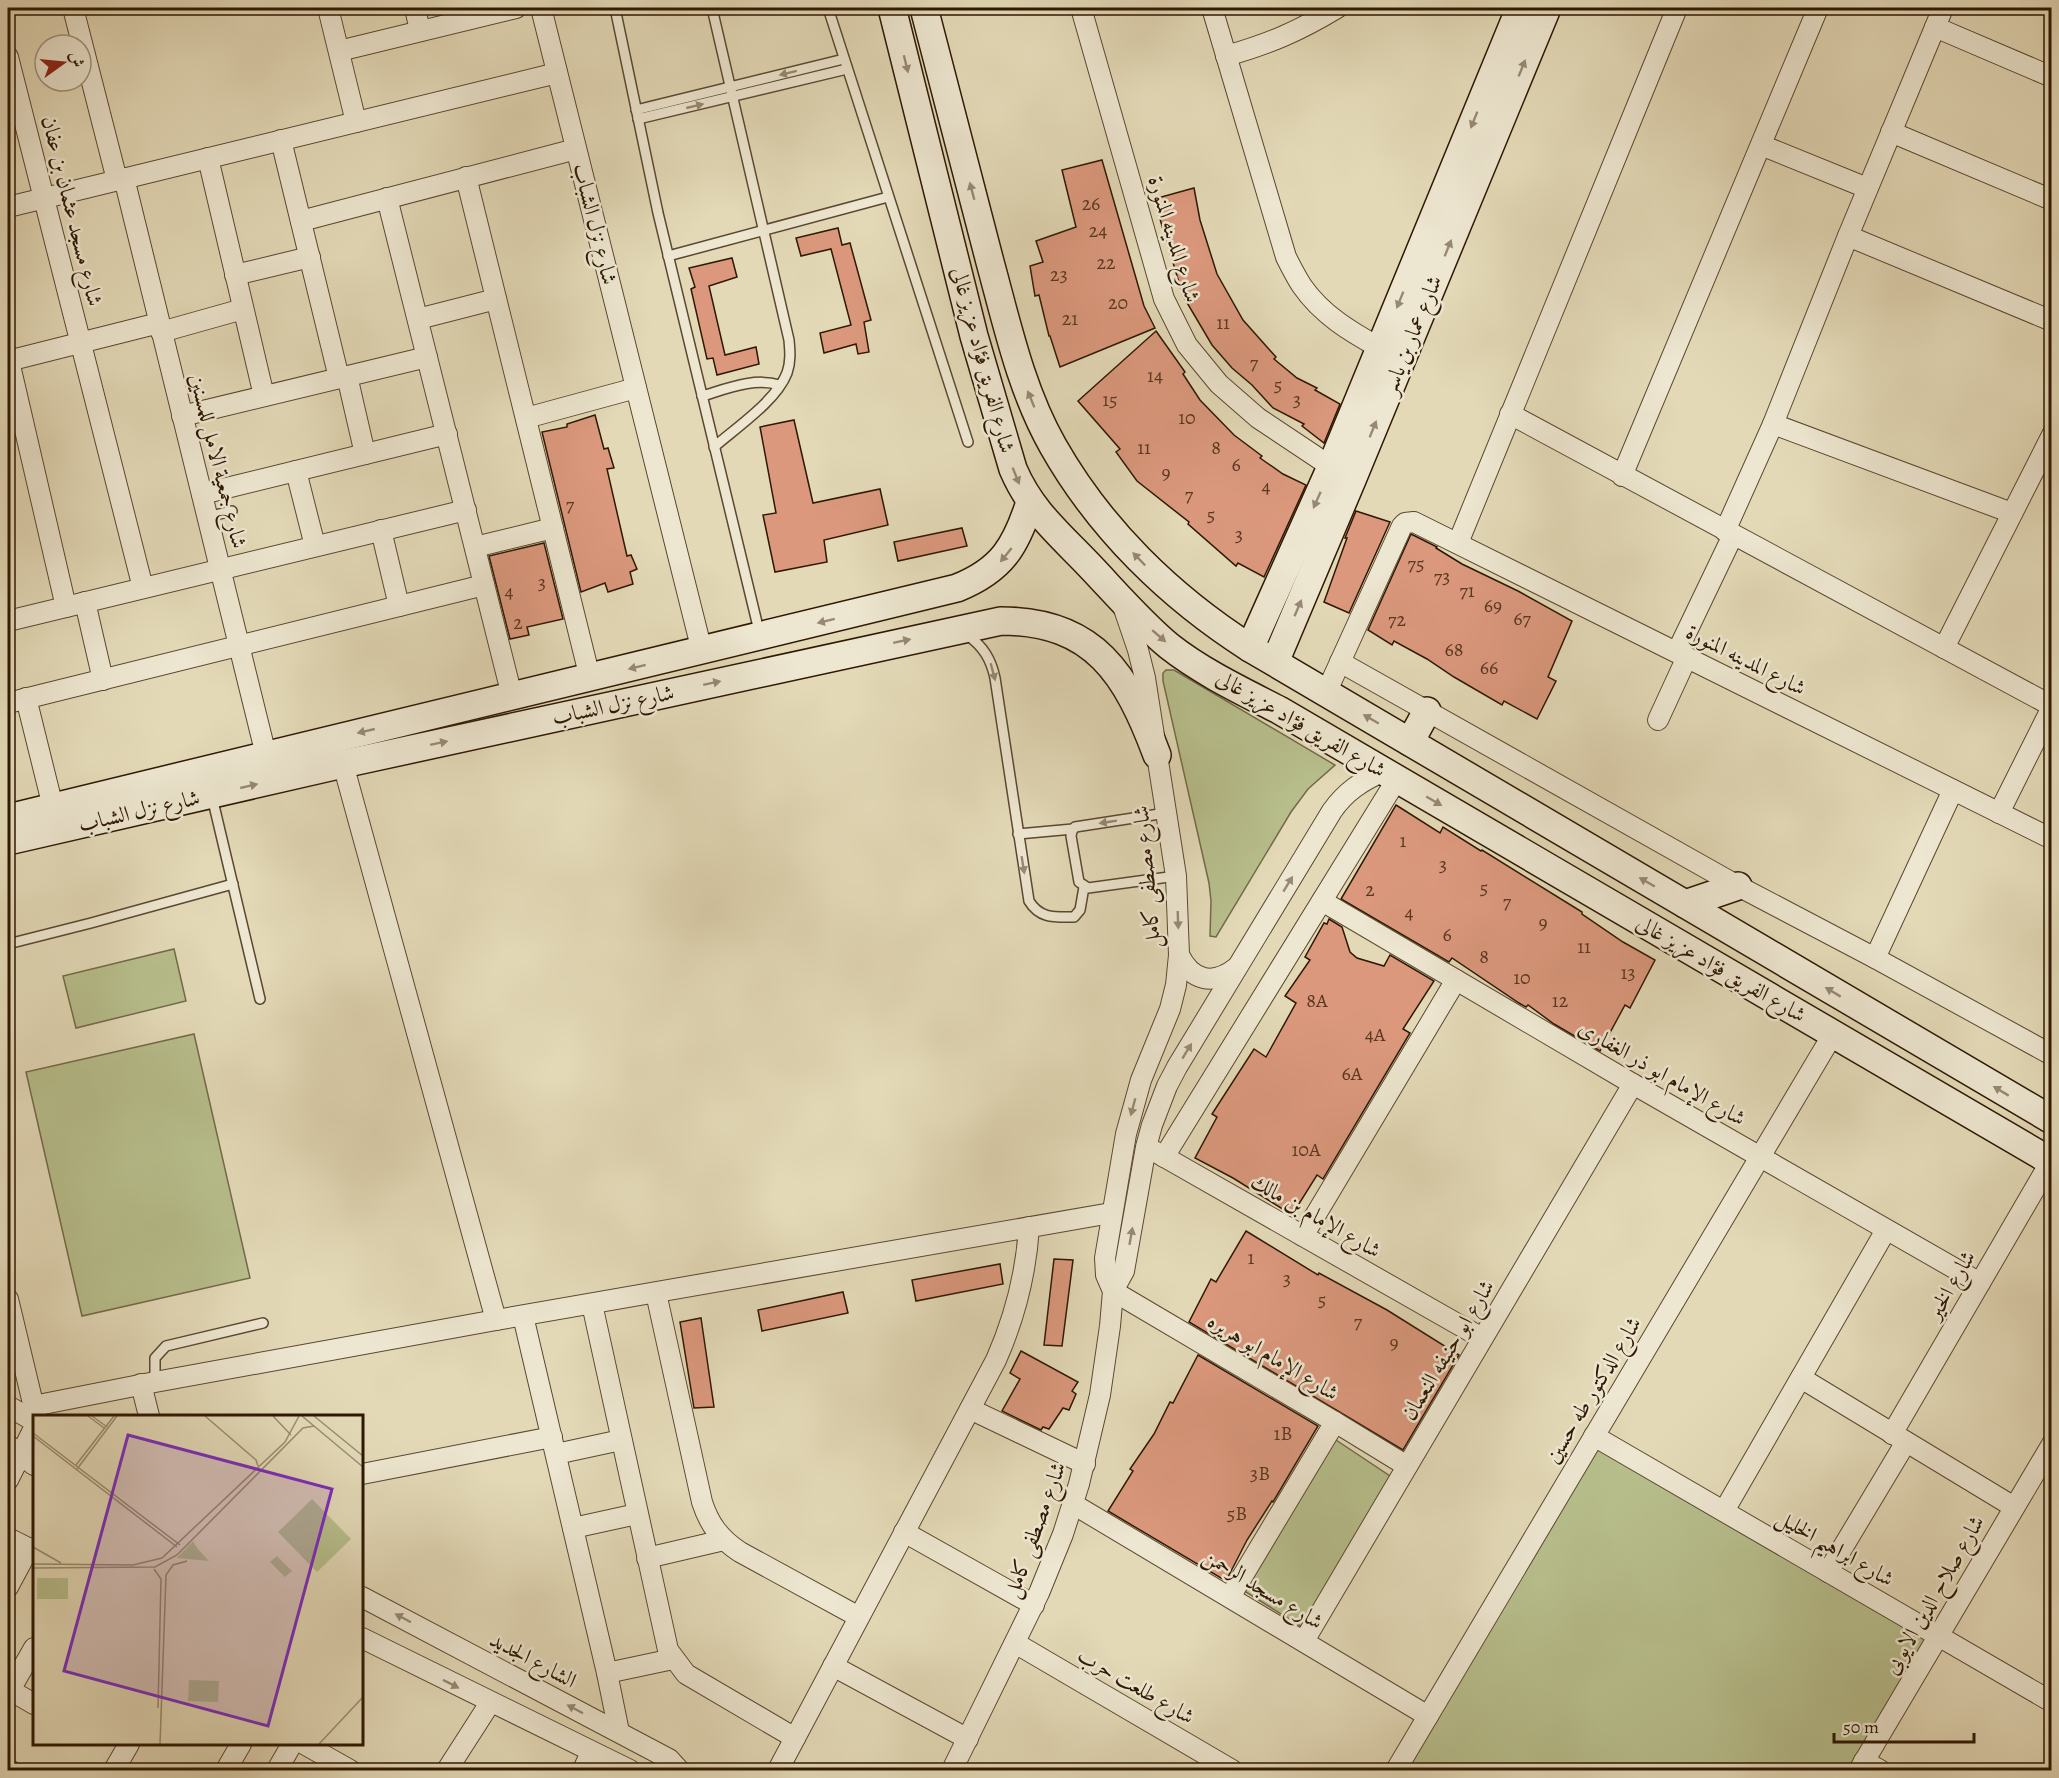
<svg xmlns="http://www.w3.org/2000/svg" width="2059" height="1778" font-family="Alegreya,Amiri,serif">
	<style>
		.green { fill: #b7be8c; stroke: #726b47; stroke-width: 1.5 }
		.building { fill: #db987d; stroke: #2e1802; stroke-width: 1.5 }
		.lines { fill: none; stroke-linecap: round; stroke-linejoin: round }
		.lane-casing { stroke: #5b482f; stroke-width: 12 }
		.street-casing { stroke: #5b482f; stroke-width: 22 }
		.secondary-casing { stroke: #2e1802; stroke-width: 30 }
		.lane { stroke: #ede6d0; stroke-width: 9 }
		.street { stroke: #ede6d0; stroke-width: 20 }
		.secondary { stroke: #ede6d0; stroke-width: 27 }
		.oneway { fill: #978973 }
		.labels { text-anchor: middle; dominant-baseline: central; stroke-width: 5; stroke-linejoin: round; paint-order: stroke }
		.number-label { font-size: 20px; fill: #593821 }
		.street-label { font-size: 22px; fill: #2e1802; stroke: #ede6d0 }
		.inset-road { fill: none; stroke: #9b8c6f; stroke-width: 1.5 }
		.view { fill: #7b2cbf; fill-opacity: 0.15; stroke: #7b2cbf; stroke-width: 3 }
		.inset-edge { fill: none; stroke: #2e1802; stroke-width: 3 }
	</style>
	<rect width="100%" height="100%" fill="#e3d9b7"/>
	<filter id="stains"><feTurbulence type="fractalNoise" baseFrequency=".00333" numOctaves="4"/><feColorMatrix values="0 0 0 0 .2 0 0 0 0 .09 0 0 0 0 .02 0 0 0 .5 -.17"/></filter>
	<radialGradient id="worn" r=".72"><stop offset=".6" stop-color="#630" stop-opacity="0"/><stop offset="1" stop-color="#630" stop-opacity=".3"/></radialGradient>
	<g class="green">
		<polygon points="1166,670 1174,670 1335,765 1308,789 1291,812 1216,937 1210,936 1211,901 1209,883 1163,681 1163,673"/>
		<polygon points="174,949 186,1001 76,1028 63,976"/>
		<polygon points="194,1034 250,1278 82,1316 26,1072"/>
		<polygon points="1594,1436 1938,1636 1859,1770 1396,1770"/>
		<polygon points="1333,1438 1396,1480 1307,1630 1241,1589"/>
	</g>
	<g class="building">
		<polygon points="1102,160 1144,306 1155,328 1060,367 1050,336 1049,336 1039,295 1035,296 1030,266 1043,262 1036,241 1076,227 1062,170"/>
		<polygon points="1194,188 1200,220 1217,274 1243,320 1276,357 1274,359 1297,378 1317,388 1315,390 1340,404 1324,443 1302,426 1304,424 1273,408 1252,385 1232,368 1212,345 1183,296 1154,199"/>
		<polygon points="838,228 842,245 850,243 871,320 864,322 869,352 858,354 856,344 824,353 820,333 851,325 831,249 801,256 796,238"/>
		<polygon points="732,258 737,277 709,286 725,355 756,347 759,364 717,375 713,358 707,359 691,289 695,287 689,268"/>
		<polygon points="1156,331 1185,372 1183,374 1200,400 1234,435 1262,456 1260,458 1283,474 1306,485 1264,577 1238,563 1236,566 1188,524 1189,522 1137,481 1116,452 1120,449 1078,401"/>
		<polygon points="595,415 604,449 608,448 614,468 607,469 627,556 631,555 637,569 630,572 633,584 608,592 605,583 581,592 542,432 567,427 567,424"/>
		<polygon points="794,420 813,503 880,489 888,525 824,540 827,562 775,572 763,515 776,513 760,427"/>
		<polygon points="1356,511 1390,522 1349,613 1324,602 1347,538 1345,538"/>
		<polygon points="962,528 967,546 898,561 894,542"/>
		<polygon points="1411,534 1437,547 1436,548 1462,564 1518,591 1572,621 1548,677 1556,681 1537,719 1504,701 1502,705 1454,677 1427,659 1394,641 1392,645 1368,630"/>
		<polygon points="544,543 563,619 527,627 529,635 510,639 489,556"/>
		<polygon points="1396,805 1440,833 1443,827 1481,851 1482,850 1582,912 1582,914 1623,942 1655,960 1630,1008 1625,1005 1600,1051 1554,1024 1528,1005 1526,1007 1519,1003 1452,958 1449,962 1341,899"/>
		<polygon points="1329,919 1342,927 1350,952 1357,958 1384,966 1390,955 1434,981 1403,1029 1410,1033 1323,1179 1317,1175 1292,1215 1233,1178 1195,1158 1217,1117 1212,1114 1254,1049 1266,1057 1296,1003 1285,996 1310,960 1305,957 1324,923 1327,924"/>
		<polygon points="1246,1231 1318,1275 1319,1273 1387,1310 1459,1355 1403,1450 1189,1322 1211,1279 1216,1282"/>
		<polygon points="1054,1259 1073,1260 1062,1346 1044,1345"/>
		<polygon points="1000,1264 1003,1284 916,1301 912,1280"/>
		<polygon points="843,1292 848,1313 762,1331 758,1310"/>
		<polygon points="701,1318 714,1407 694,1408 680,1322"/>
		<polygon points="1021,1351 1078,1382 1072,1391 1076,1394 1069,1410 1063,1408 1049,1429 1043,1427 1041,1430 1002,1411 1020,1379 1010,1373"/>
		<polygon points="1198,1355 1318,1426 1273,1502 1272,1501 1247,1540 1226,1581 1108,1511 1133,1471 1130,1469 1154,1434 1170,1402 1173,1403"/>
	</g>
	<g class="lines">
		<g class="lane-casing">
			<g id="lane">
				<polyline points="615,8 658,213 760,635"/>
				<path d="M712 8 789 340C790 351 791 362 787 373 776 401 737 427 714 447"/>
				<polyline points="828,8 968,442"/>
				<polyline points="636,110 844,59"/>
				<polyline points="638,119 847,69"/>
				<polyline points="668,256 888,197"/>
				<path d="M702 396C726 389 755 377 779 385"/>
				<polyline points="207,517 232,511"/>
				<path d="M967 635C983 646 991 659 995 678L1029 901C1040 919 1055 917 1074 917L1080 910 1084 887"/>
				<polyline points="212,797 260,999"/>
				<polyline points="1166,813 1075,827 1072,831 1071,836 1079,882 1088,888 1176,876"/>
				<polyline points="1018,834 1073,829"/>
				<polyline points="8,944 91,923 233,884"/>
				<polyline points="155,1382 155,1358 166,1346 263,1323"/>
			</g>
		</g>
		<g class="street-casing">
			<g id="street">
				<polyline points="73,8 117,180"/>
				<polyline points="328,8 356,122"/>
				<polyline points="415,8 420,31"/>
				<polyline points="541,8 702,651"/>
				<polyline points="1081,8 1164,299 1187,345 1219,384 1258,418 1342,474"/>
				<path d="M1212 8 1286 257C1291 267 1296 277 1302 286 1322 315 1351 332 1380 348"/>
				<polyline points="1935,27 2052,77"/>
				<polyline points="339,51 516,8"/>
				<path d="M1226 56C1269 44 1299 31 1337 8"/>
				<polyline points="8,57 143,588"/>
				<polyline points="1891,132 2052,200"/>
				<polyline points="281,140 339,378"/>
				<polyline points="1761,145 1867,188"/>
				<polyline points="208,158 264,396"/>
				<polyline points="466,177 590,678"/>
				<polyline points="124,178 266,755"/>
				<polyline points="387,198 512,696"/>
				<polyline points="8,207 557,73"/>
				<polyline points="301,221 576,149"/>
				<polyline points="1848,236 2052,321"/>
				<polyline points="235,275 310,257"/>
				<polyline points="418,319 496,299"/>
				<polyline points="161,332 243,309"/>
				<polyline points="8,361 159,323"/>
				<polyline points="9,361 66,607"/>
				<polyline points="347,376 365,454"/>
				<polyline points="1510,414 2052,706"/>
				<polyline points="182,416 427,357"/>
				<polyline points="526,418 636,388"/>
				<polyline points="1773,424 2012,513"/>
				<polyline points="296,471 315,546"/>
				<polyline points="1622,476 1818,8"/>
				<polyline points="202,494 447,434"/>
				<polyline points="381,530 399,606"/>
				<polyline points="1725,531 1773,424 1848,236 1943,8"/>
				<polyline points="1458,543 1677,8"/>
				<polyline points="475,547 553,528"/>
				<polyline points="85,602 103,680"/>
				<polyline points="8,621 466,510"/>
				<polyline points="1944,648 2052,435"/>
				<polyline points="1677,652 1733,535"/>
				<polyline points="1340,662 1738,886 1875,958 2052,1055"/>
				<polyline points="1326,693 1402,526 1405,523 1414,522 2052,839"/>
				<polyline points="26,698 53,807"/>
				<polyline points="8,703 484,585"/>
				<polyline points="1658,720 1687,657"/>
				<polyline points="343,764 496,1320"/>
				<polyline points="1999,813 2052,707"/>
				<polyline points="1322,901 1633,1084 1980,1283"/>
				<path d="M1179 955C1192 981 1213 986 1236 968"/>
				<polyline points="1875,958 1953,790"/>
				<polyline points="1154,1151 1482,1338"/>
				<polyline points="1164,1157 1397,779"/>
				<polyline points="1303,1236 1456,980"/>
				<path d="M1113 1291 1124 1271 1146 1147 1152 1125 1167 1086 1177 1067 1332 811C1346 791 1362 781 1384 771"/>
				<polyline points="1113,1291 1335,1422 1407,1466"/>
				<path d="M656 1293 702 1502C709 1524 720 1539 740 1552L859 1617"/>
				<polyline points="8,1299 36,1416"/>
				<polyline points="592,1304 668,1650 686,1674 795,1738"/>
				<polyline points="523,1316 607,1673 619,1732"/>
				<polyline points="1801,1378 2014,1507"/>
				<polyline points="141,1384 149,1416"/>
				<polyline points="8,1406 34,1421"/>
				<polyline points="33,1406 155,1382 496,1320 1111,1213"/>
				<polyline points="970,1409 1085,1464"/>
				<polyline points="1892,1434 2051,1161"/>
				<polyline points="1594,1436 2052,1702"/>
				<polyline points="8,1445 34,1465"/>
				<polyline points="556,1454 621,1440"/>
				<polyline points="362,1474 552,1437"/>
				<polyline points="8,1480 34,1428"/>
				<polyline points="1073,1504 1428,1716"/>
				<polyline points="1724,1511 1886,1230"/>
				<polyline points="573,1528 637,1514"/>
				<polyline points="904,1532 1034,1605"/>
				<polyline points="8,1538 34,1551"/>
				<polyline points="647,1558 724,1540"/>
				<polyline points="1828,1572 1906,1442"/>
				<polyline points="8,1587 29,1548"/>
				<polyline points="362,1597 669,1759 679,1770"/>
				<polyline points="1230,1597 1335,1422"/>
				<polyline points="362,1638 630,1770"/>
				<polyline points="1304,1641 1633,1084"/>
				<polyline points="1015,1643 1232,1770"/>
				<polyline points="833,1666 968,1739"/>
				<polyline points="607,1673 673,1659"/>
				<polyline points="8,1689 34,1704"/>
				<polyline points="10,1690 34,1648"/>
				<polyline points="304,1744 350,1770"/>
				<polyline points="1864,1761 1880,1770"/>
				<polyline points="8,1769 10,1770"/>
				<polyline points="114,1770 129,1744"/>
				<polyline points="226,1770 241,1744"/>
				<polyline points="277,1770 292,1744"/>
				<polyline points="447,1770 490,1703"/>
				<polyline points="583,1770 591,1752"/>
				<path d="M778 1770 996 1360C1015 1317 1026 1275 1029 1227"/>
				<polyline points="952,1770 1039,1593 1063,1534 1079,1484 1100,1395 1110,1326 1113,1291 1106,1275 1105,1258 1126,1134 1141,1080 1170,1009 1176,985 1179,955 1176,876 1145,678 1138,650 1123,606"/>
				<polyline points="1396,1770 1833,1034"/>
				<polyline points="1859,1770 2052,1444"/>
			</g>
		</g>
		<g class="secondary-casing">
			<g id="secondary">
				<path d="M892 8 974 336 1013 469C1030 509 1056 531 1086 562 1113 590 1139 621 1169 646 1202 672 1242 691 1279 710L2052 1162"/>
				<path d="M924 8C946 92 968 177 990 262 1007 324 1021 390 1053 446 1100 529 1170 597 1250 648L2052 1120"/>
				<polyline points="1250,648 1331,467 1520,8"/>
				<polyline points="1275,662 1352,480 1547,8"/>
				<polyline points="1410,742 1427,711"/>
				<path d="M8 818 957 588C1002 570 1016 546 1030 502"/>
				<path d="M8 841 343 764 1001 621C1095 621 1127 675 1157 755"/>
				<polyline points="1685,904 1738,886"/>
			</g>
		</g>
		<use href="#lane" class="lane"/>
		<use href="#street" class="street"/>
		<use href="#secondary" class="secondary"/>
	</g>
	<defs><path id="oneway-solid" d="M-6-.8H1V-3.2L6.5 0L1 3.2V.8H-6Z" transform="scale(1.5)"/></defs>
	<g class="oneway">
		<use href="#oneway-solid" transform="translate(906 64) rotate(76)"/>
		<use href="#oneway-solid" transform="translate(1522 68) rotate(-68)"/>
		<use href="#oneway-solid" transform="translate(788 73) rotate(166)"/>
		<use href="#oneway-solid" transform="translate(695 106) rotate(-13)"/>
		<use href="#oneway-solid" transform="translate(1474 120) rotate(112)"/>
		<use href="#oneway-solid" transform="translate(972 191) rotate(-105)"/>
		<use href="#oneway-solid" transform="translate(1448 248) rotate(-68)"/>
		<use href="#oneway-solid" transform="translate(1400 300) rotate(112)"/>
		<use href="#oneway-solid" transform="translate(1031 399) rotate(-112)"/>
		<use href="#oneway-solid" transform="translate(1373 429) rotate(-68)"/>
		<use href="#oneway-solid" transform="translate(1016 476) rotate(68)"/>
		<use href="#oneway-solid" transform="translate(1317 500) rotate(114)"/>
		<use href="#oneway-solid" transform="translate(1006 555) rotate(129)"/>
		<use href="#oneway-solid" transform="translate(1139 559) rotate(-134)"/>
		<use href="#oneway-solid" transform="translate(1298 608) rotate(-67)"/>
		<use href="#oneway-solid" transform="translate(826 621) rotate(166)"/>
		<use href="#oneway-solid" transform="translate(1159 636) rotate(41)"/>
		<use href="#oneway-solid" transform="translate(902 641) rotate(-12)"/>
		<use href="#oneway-solid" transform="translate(637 667) rotate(166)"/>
		<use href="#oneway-solid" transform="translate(993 672) rotate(75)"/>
		<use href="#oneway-solid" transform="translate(712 683) rotate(-12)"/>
		<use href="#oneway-solid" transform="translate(1371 719) rotate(-150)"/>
		<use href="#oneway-solid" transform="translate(366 731) rotate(167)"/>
		<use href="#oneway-solid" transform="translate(439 743) rotate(-12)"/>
		<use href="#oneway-solid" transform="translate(249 786) rotate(-13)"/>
		<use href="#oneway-solid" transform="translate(1434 801) rotate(30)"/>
		<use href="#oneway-solid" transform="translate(1108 822) rotate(171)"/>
		<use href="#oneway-solid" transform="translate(1023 865) rotate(81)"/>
		<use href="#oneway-solid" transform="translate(1647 882) rotate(-150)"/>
		<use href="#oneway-solid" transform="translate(1288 884) rotate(-59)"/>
		<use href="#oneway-solid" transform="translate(1178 920) rotate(88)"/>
		<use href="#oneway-solid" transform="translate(1833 992) rotate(-149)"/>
		<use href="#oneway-solid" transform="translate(1187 1051) rotate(-59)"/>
		<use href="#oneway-solid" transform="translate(2001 1091) rotate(-149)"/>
		<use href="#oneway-solid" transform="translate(1133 1107) rotate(105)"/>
		<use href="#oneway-solid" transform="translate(1131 1236) rotate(-80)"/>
		<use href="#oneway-solid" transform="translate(403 1618) rotate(-152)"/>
		<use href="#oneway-solid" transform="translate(451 1684) rotate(27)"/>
		<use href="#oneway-solid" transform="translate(575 1709) rotate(-152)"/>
	</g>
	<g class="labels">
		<g class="number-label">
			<text x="1091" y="203">26</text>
			<text x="1098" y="230">24</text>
			<text x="1106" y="262">22</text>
			<text x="1059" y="274">23</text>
			<text x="1118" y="302">20</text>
			<text x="1070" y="318">21</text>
			<text x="1223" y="322">11</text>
			<text x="1254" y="362">7</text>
			<text x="1155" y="375">14</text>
			<text x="1278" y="384">5</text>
			<text x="1110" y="399">15</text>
			<text x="1297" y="399">3</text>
			<text x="1187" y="417">10</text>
			<text x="1144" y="447">11</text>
			<text x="1216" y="447">8</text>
			<text x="1236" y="464">6</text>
			<text x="1166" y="472">9</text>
			<text x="1266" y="486">4</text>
			<text x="1189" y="494">7</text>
			<text x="570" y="504">7</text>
			<text x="1211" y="514">5</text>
			<text x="1239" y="534">3</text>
			<text x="1416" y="563">75</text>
			<text x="1442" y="576">73</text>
			<text x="542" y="582">3</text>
			<text x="1467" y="590">71</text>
			<text x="509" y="591">4</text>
			<text x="1493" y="605">69</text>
			<text x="1522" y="618">67</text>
			<text x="1397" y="619">72</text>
			<text x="518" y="622">2</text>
			<text x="1454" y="649">68</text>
			<text x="1489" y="667">66</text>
			<text x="1403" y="840">1</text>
			<text x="1443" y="864">3</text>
			<text x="1484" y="887">5</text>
			<text x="1370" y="889">2</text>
			<text x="1507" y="901">7</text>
			<text x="1409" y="912">4</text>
			<text x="1543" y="922">9</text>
			<text x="1447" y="934">6</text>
			<text x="1584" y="946">11</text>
			<text x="1484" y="956">8</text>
			<text x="1628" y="972">13</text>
			<text x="1522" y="977">10</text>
			<text x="1317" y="1000">8A</text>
			<text x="1560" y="1000">12</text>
			<text x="1375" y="1034">4A</text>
			<text x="1352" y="1073">6A</text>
			<text x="1306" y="1149">10A</text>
			<text x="1251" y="1257">1</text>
			<text x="1287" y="1278">3</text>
			<text x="1322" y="1299">5</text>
			<text x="1358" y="1321">7</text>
			<text x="1394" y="1342">9</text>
			<text x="1283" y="1433">1B</text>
			<text x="1260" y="1473">3B</text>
			<text x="1237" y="1513">5B</text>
		</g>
		<g class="street-label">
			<text transform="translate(72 211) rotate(76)">شارع مسجد عثمان بن عفان</text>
			<text transform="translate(595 224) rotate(76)">شارع نزل الشباب</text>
			<text transform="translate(1174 239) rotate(73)">شارع المدينه المنورة</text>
			<text transform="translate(1412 335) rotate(-68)">شارع عمار بن ياسر</text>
			<text transform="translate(983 360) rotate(75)">شارع الفريق فؤاد عزيز غالى</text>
			<text transform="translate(218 461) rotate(76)">شارع جمعية الامل للمسنين</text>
			<text transform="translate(1746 660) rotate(27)">شارع المدينه المنورة</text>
			<text transform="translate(613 705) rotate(-12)">شارع نزل الشباب</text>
			<text transform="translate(1301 724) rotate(30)">شارع الفريق فؤاد عزيز غالى</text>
			<text transform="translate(139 811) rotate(-13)">شارع نزل الشباب</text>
			<text transform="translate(1147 877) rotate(-95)">شارع مصطفى كامل</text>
			<text transform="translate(1721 969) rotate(30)">شارع الفريق فؤاد عزيز غالى</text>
			<text transform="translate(1662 1073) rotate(30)">شارع الإمام ابو ذر الغفارى</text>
			<text transform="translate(1316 1216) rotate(30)">شارع الإمام بن مالك</text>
			<text transform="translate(1951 1285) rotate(-60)">شارع الخير</text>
			<text transform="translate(1448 1350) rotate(-59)">شارع ابو حنيفه النعمان</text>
			<text transform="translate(1273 1357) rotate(31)">شارع الإمام ابو هريره</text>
			<text transform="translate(1593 1390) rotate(-59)">شارع الدكتور طه حسين</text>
			<text transform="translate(1035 1530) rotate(-70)">شارع مصطفى كامل</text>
			<text transform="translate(1835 1548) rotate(30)">شارع ابراهيم الخليل</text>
			<text transform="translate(1263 1589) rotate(31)">شارع مسجد الرحمن</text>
			<text transform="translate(1934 1595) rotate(-60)">شارع صلاح الدين الايوبى</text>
			<text transform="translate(533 1660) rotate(28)">الشارع الجديد</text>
			<text transform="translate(1136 1686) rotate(30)">شارع طلعت حرب</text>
		</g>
	</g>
	<g transform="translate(33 1415)">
		<rect width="330" height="330" fill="#e3d9b7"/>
		<path d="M279 84 318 124 284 157 245 117ZM160 126 164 133 176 146 144 143ZM244 141 259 156 252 162 237 147ZM4 163H35V184H4ZM156 265 186 266 185 287 155 286Z" fill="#b7be8c"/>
		<path class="inset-road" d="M55 1 71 13M59 1 74 12M172 1 223 45 225 51M240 1 258 20M269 1 330 52M281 1 330 41M0 18 147 130M0 21 144 132M43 50 81 1M44 54 84 1M0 132 28 148M0 149 100 150 129 143 252 27 266 1M0 153 122 152 144 140 270 13 281 11M121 154 128 164 125 293M127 329 133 160 140 150 154 146M286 329 330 282"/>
		<path class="view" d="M95 20 299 74 235 311 31 256Z"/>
		<rect width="330" height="330" class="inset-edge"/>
	</g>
	<rect width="2059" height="1778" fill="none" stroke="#e3d9b7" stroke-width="30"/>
	<rect x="9" y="9" width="2041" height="1760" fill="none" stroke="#2e1802" stroke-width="3"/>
	<rect x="15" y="15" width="2029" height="1748" fill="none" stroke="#2e1802" stroke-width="1.5"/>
	<g transform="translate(63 63) rotate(75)"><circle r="28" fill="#ede6d0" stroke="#a1947e" stroke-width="1.5"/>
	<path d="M0-4.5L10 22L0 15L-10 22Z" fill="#8f2418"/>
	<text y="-9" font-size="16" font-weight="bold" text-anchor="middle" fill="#2e1802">ش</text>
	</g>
	<path d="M1834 1733v9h140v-9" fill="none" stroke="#2e1802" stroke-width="3"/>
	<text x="1843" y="1733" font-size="18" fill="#2e1802" stroke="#ede6d0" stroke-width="4.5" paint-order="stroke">50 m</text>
	<rect width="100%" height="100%" filter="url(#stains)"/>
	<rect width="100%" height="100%" fill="url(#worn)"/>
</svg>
